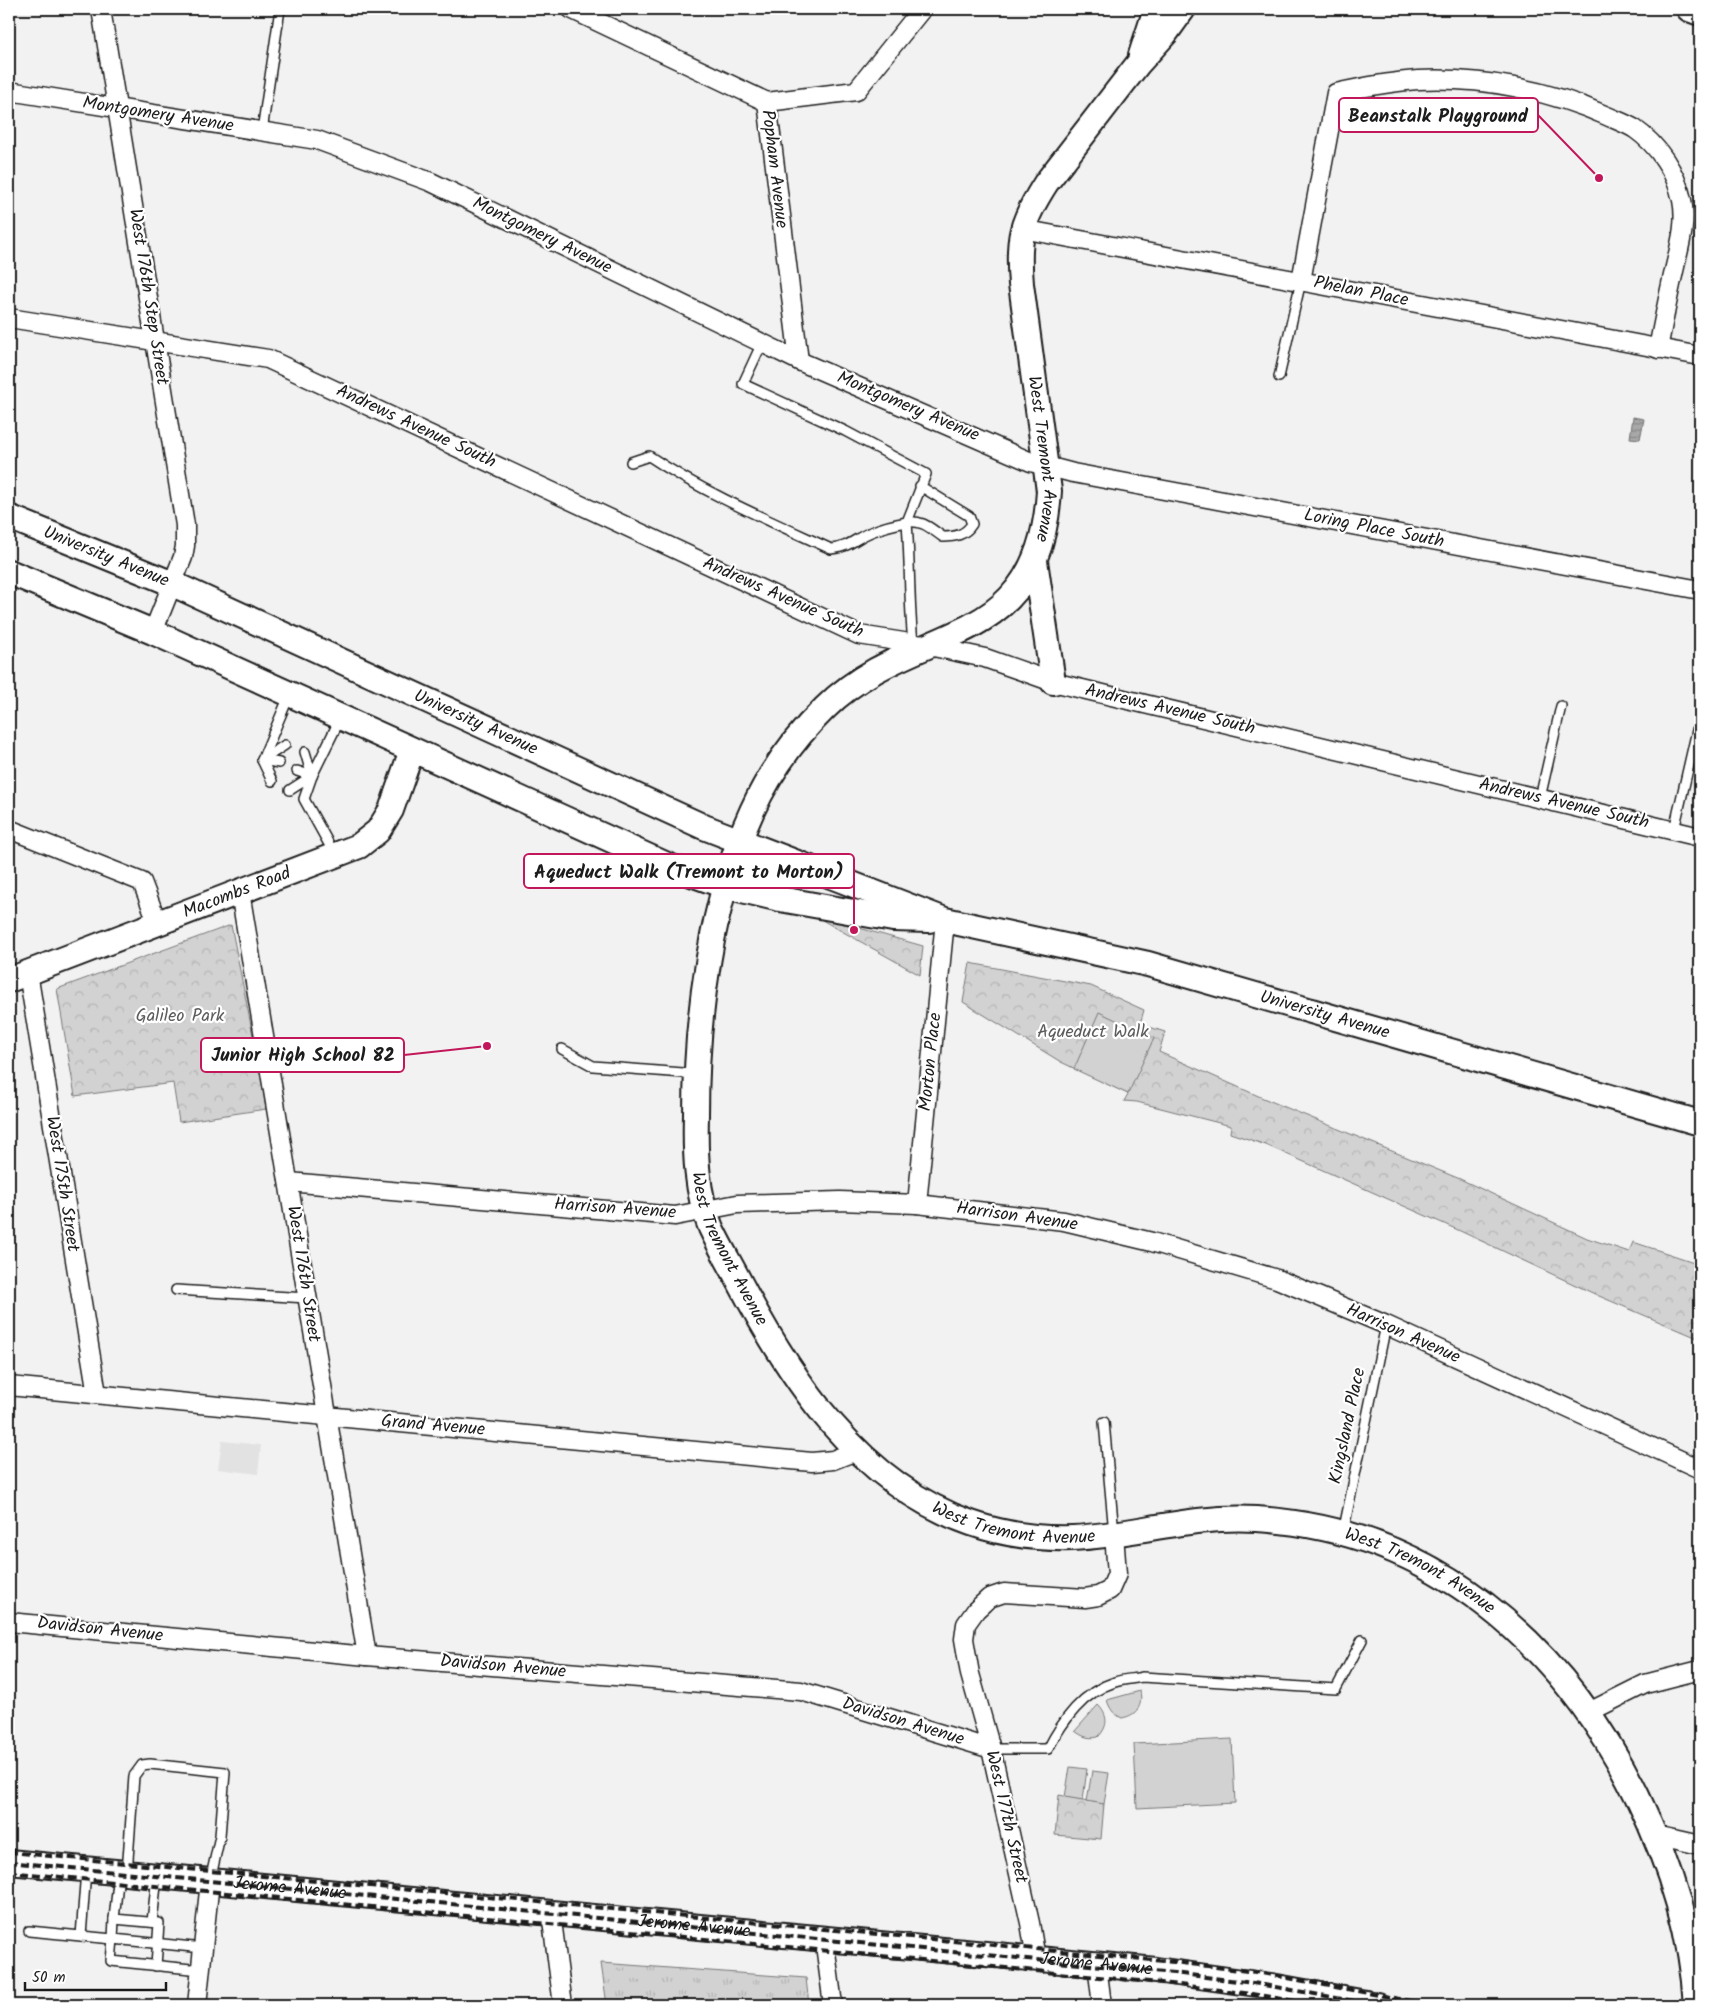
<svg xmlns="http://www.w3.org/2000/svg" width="1709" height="2014" font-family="Kalam,sans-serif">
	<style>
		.built { fill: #e2e2e2 }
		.grass { fill: url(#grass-tufts); stroke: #777 }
		.park { fill: url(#park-crowns); stroke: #777 }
		.pitch { fill: #d2d2d2; stroke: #777 }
		.water { fill: url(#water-rules); stroke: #707070 }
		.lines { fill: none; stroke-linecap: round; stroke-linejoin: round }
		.lane-casing { stroke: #1c1c1c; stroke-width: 12 }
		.street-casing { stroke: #1c1c1c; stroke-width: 21 }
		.secondary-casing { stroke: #1c1c1c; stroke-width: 28 }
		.lane { stroke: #fff; stroke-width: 9 }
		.street { stroke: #fff; stroke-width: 18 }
		.secondary { stroke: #fff; stroke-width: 24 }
		.rail { stroke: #1c1c1c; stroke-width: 4; stroke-dasharray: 8 4; stroke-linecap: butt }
		.labels { text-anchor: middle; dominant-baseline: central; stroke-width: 4.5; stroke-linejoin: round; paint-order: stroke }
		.street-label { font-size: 18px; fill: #1c1c1c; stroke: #fff }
		.park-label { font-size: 18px; fill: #5c5c5c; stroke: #fff }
		.leader { fill: none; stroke: #c2185b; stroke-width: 2 }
		.callout-dot { fill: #c2185b; stroke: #fff; stroke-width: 2 }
		.callout { fill: #fff; stroke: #c2185b; stroke-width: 2 }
		.callout-label { font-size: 19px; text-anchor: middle; font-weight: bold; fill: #1c1c1c }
	</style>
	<defs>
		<pattern id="grass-tufts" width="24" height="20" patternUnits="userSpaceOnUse" patternTransform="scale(1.25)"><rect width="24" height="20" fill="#d2d2d2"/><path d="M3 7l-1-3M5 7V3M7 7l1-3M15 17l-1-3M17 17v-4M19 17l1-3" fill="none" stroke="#b4b4b4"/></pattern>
		<pattern id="park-crowns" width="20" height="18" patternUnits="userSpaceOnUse" patternTransform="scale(1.25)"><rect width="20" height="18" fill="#d2d2d2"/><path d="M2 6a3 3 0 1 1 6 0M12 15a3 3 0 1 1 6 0" fill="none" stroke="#b4b4b4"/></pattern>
		<pattern id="water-rules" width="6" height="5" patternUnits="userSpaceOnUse" patternTransform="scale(1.25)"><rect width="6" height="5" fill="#a8a8a8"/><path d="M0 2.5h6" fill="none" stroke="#888"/></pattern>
	</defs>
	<rect width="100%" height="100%" fill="#f2f2f2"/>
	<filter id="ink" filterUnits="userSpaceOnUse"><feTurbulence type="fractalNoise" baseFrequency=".02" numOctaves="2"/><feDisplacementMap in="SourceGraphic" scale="10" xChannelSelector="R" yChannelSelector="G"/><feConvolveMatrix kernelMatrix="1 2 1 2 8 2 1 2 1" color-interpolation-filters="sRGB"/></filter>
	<g filter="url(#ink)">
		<polygon class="built" points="222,1441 261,1445 258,1474 218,1469"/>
		<polygon class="grass" points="601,1963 806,1978 809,2005 607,2005"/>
		<g class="park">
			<polygon points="813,915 923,946 920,975"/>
			<polygon points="231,925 262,1081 266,1109 179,1122 173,1083 75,1096 57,989"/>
			<polygon points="970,963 1091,986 1144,1010 1140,1024 1165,1032 1159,1052 1263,1098 1460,1179 1587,1238 1629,1252 1633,1242 1700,1264 1700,1339 1599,1296 1458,1230 1266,1145 1230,1133 1231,1126 1137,1102 1124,1101 1128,1094 1061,1062 963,1002"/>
			<polygon points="1059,1795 1104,1804 1101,1839 1055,1835"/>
		</g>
		<g class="pitch">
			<polygon points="1099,1012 1154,1038 1128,1094 1074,1069"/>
			<path d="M1140 1691C1143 1706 1137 1715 1122 1718 1113 1714 1110 1709 1107 1700Z"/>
			<path d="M1098 1705C1108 1715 1109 1726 1098 1737 1089 1739 1083 1737 1075 1731Z"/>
			<polygon points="1232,1739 1235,1803 1137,1808 1134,1744"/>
			<polygon points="1070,1767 1087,1769 1083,1800 1065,1797"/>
			<polygon points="1092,1771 1109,1773 1104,1804 1087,1801"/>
		</g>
		<polygon class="water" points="1633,417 1644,419 1640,439 1630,438"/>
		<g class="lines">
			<g class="lane-casing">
				<g id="lane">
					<polyline points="262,131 280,9"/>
					<path d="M762 343 743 384 845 431 926 474 907 522C923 520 930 528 943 537 955 537 965 535 972 524L969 516 920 486"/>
					<polyline points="1279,377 1301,281"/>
					<path d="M631 462 649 456C704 493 770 521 831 549 848 548 856 538 871 532 883 527 895 524 907 522 910 562 909 603 913 643"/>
					<polyline points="305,752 312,776"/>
					<polyline points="262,760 285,745"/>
					<polyline points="262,760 279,763"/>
					<polyline points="272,781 262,760 289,696"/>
					<polyline points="290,790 312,776 297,771"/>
					<polyline points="1540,798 1561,706"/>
					<polyline points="1674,830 1700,717"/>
					<polyline points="335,855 304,799 312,776 341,717"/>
					<polyline points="562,1049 593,1066 696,1074"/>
					<polyline points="176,1290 307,1298"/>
					<polyline points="1104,1422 1114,1533"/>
					<polyline points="1343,1533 1386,1325"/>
					<path d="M991 1749H1048C1063 1720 1083 1692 1115 1682 1124 1679 1134 1679 1142 1677L1336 1689 1362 1640"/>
					<polyline points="119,1873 114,1919 159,1923 156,1966"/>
					<polyline points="127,1873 134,1776 142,1765 150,1764 225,1772 220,1836 210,1881"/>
					<polyline points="152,1922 157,1876"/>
					<polyline points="29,1931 81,1936 86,1870"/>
					<polyline points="81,1936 113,1939 114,1919"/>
					<polyline points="201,1970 111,1961 113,1939 203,1948"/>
				</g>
			</g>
			<g class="street-casing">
				<g id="street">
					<polyline points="101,9 185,525 185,546 183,557 153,632"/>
					<polyline points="571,9 767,102"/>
					<polyline points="9,91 317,140 431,182 799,361 1031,462 1073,473 1700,590"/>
					<polyline points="767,102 799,361"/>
					<polyline points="767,102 856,91 922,9"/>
					<polyline points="1022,229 1700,356"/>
					<path d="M1301 281 1336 93C1363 87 1390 82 1418 80 1482 77 1549 90 1607 116 1616 120 1627 124 1635 129 1658 145 1676 172 1682 200 1687 224 1679 248 1674 271 1668 297 1663 323 1658 349"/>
					<polyline points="9,318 268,359 859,635 929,646 985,658 1053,682 1700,837"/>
					<polyline points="9,829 142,882 158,924"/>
					<path d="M240 892C284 1146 323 1402 367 1656"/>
					<polyline points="28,973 97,1394"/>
					<polyline points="289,1182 675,1216 737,1204 840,1201 917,1204 1064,1221 1152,1242 1277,1279 1386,1325 1700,1469"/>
					<polyline points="917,1204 945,920"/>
					<polyline points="9,1386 812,1462 833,1460 856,1451"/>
					<polyline points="9,1622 367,1656 801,1691 991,1749"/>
					<polyline points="1589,1712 1645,1684 1700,1670"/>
					<polyline points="1655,1835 1700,1845"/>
					<polyline points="551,1913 563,2005"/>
					<polyline points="824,1937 833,2005"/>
					<polyline points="1036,1959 1030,1923 991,1749 970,1674 964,1639 966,1624 976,1610 989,1598 1004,1593 1085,1598 1098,1596 1110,1590 1117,1574 1114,1534"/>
					<polyline points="1097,1965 1102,2005"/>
					<polyline points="197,2005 210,1881"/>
				</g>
			</g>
			<g class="secondary-casing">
				<g id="secondary">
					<path id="s1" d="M1183 9 1165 34 1138 64 1046 183C1021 222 1017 238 1021 284L1049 491C1039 656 915 619 825 708 795 737 770 772 752 811 711 900 696 1016 696 1115 695 1152 696 1193 711 1228 719 1245 729 1262 738 1279 790 1379 859 1484 971 1523 1002 1534 1039 1539 1073 1538 1135 1535 1191 1515 1256 1519 1432 1529 1562 1643 1637 1796 1669 1862 1692 1932 1696 2005"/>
					<polyline points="1689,9 1700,13"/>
					<polyline points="1141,55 1156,9"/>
					<path id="s2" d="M9 517 173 584 704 827 945 920 1148 964 1700 1123"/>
					<polyline points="1035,561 1053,682"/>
					<polyline points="9,572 153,632 669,866 725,886 780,899 893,919 929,920"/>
					<path id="s3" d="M9 980 359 846 378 831 391 810 412 750"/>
					<path id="s4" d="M9 1862 1156 1970 1271 1986 1377 2005"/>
				</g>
			</g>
			<use href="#lane" class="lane"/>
			<use href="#street" class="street"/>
			<use href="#secondary" class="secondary"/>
			<g class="rail">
				<polyline points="9,1852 1174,1962 1256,1972 1431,2005"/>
				<polyline points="9,1862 1174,1973 1253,1983 1376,2005"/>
				<polyline points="9,1872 1171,1984 1252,1994 1320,2005"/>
			</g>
		</g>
	</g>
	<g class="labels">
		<g class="street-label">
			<text transform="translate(158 115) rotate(9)">Montgomery Avenue</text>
			<text transform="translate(774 169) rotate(83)">Popham Avenue</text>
			<text transform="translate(542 236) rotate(26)">Montgomery Avenue</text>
			<text transform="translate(1361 292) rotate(11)">Phelan Place</text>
			<text transform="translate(148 297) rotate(81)">West 176th Step Street</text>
			<text transform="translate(908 407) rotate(23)">Montgomery Avenue</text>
			<text transform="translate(416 427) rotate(25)">Andrews Avenue South</text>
			<text stroke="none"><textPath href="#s1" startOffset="505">West Tremont Avenue</textPath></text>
			<text transform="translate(1374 529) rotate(11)">Loring Place South</text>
			<text stroke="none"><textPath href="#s2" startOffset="105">University Avenue</textPath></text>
			<text transform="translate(783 598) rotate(24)">Andrews Avenue South</text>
			<text transform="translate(1170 710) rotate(13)">Andrews Avenue South</text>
			<text stroke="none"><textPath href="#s2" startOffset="510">University Avenue</textPath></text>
			<text transform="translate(1564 804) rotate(13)">Andrews Avenue South</text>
			<text stroke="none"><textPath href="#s3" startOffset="244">Macombs Road</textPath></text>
			<text stroke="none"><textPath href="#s2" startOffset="1411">University Avenue</textPath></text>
			<text transform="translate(931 1062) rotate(-84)">Morton Place</text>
			<text transform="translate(62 1184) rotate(81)">West 175th Street</text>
			<text transform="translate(615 1209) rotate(4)">Harrison Avenue</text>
			<text transform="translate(1017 1217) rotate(8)">Harrison Avenue</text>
			<text stroke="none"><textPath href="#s1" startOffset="1449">West Tremont Avenue</textPath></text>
			<text transform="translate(303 1274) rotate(81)">West 176th Street</text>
			<text transform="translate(1403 1334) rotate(24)">Harrison Avenue</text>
			<text transform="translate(433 1426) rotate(5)">Grand Avenue</text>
			<text transform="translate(1348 1426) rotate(-78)">Kingsland Place</text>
			<text stroke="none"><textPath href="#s1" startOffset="1869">West Tremont Avenue</textPath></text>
			<text stroke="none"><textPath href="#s1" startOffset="2289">West Tremont Avenue</textPath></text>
			<text transform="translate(100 1630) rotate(6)">Davidson Avenue</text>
			<text transform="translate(503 1667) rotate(5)">Davidson Avenue</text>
			<text transform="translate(903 1722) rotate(17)">Davidson Avenue</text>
			<text transform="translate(1006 1817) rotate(77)">West 177th Street</text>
			<text stroke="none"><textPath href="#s4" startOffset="282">Jerome Avenue</textPath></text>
			<text stroke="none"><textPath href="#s4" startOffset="688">Jerome Avenue</textPath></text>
			<text stroke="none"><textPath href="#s4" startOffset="1092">Jerome Avenue</textPath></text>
		</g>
		<g class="park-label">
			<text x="180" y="1016">Galileo Park</text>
			<text x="1093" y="1032">Aqueduct Walk</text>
		</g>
	</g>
	<path class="leader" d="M1599 178L1538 115M854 930L854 871M487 1046L404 1055"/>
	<g class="callout-dot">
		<circle cx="1599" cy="178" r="5"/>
		<circle cx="854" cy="930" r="5"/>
		<circle cx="487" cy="1046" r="5"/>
	</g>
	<g class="callout">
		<rect x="1339" y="98" width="199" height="34" rx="5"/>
		<rect x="524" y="854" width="330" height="34" rx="5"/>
		<rect x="201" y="1038" width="203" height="34" rx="5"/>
	</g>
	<g class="callout-label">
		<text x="1438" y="122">Beanstalk Playground</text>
		<text x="689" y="878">Aqueduct Walk (Tremont to Morton)</text>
		<text x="303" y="1061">Junior High School 82</text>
	</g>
	<rect width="1709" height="2014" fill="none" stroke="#fff" stroke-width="30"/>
	<rect x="15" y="15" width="1679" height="1984" fill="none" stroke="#1c1c1c" stroke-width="2" filter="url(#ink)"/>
	<path d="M25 1982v8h141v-8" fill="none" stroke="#1c1c1c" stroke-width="2.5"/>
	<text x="32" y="1982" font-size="15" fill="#1c1c1c" stroke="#ffffff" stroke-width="4" paint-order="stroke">50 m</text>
</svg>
